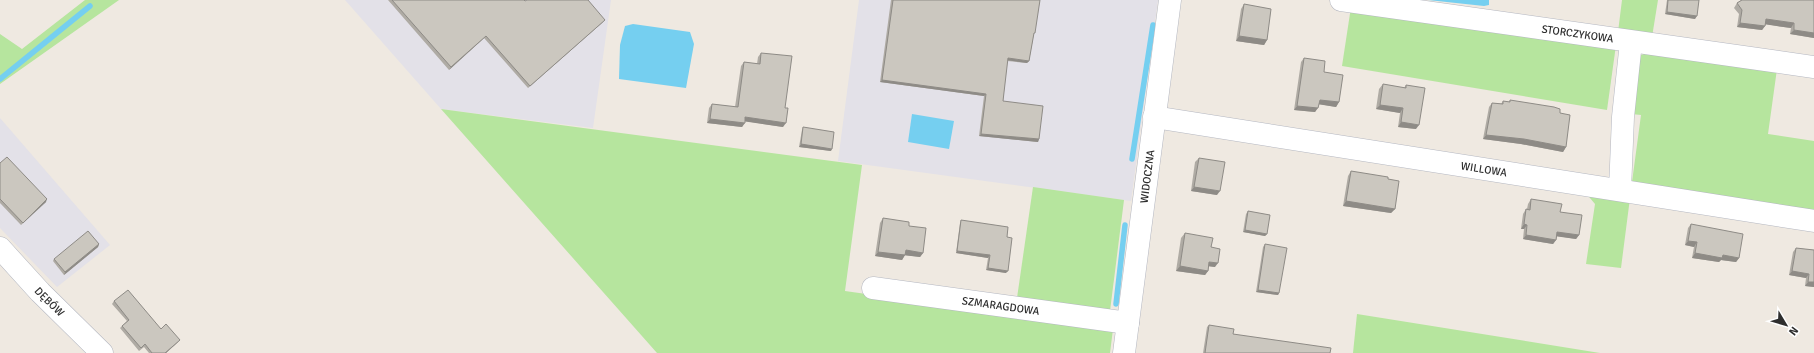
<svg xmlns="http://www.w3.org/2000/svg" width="1814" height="353" font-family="Signika,sans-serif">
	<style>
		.industrial { fill: #e3e1e8 }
		.green { fill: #b6e59e }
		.water { fill: #75cff0 }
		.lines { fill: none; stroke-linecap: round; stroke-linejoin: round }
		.stream { stroke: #75cff0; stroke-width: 5.5 }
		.minor-casing { stroke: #b4b7c1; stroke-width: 23 }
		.minor { stroke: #fff; stroke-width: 22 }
		.wall { fill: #afaba4 }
		.shaded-wall { fill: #8e8b86 }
		.building { fill: #cbc7bf; stroke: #8e8b86 }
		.labels { text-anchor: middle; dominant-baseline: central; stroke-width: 4; stroke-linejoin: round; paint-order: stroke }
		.street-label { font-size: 11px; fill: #2e2e2e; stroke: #fff }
	</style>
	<rect width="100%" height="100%" fill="#efe9e1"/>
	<g class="industrial">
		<polygon points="345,0 611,0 593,128 441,109"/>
		<polygon points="859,0 1158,0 1131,201 838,161"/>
		<polygon points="0,118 110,245 57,287 0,228"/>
	</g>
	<g class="green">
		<polygon points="85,0 119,0 0,84 0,34 22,49"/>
		<polygon points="1622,0 1658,0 1652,37 1618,32"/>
		<polygon points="1351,7 1616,45 1607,110 1342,66"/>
		<polygon points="1653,51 1777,69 1768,134 1814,141 1814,211 1632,182 1641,115 1631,114 1636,62 1641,55"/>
		<polygon points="441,109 862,165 845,291 1113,329 1110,353 657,353"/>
		<polygon points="1033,187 1124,200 1110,311 1017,298"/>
		<polygon points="1585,192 1630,198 1621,268 1586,264 1595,204"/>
		<polygon points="1357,314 1600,353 1353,353"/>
	</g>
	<g class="water">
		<polygon points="1428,0 1489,0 1489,5 1484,6"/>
		<polygon points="633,24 690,32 694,44 686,88 619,79 620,45 625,26"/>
		<polygon points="912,114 954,121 949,149 908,142"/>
	</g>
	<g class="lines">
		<g class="stream">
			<polyline points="0,79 90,6"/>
			<polyline points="1132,159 1153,25"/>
			<polyline points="1116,304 1125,225"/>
		</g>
		<g class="minor-casing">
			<g id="minor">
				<path id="s1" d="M1341 0 1814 67"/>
				<path id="s2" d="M1154 117 1814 221"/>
				<polyline points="1620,190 1623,117 1631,42"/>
				<path id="s3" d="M0 248 40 292 102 353"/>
				<path id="s4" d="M873 288 1128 323"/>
				<path id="s5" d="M1124 353 1170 0"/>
			</g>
		</g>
		<use href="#minor" class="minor"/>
	</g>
	<g class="wall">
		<polygon points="388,0 524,0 525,1 603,22 528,88 484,38 449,70"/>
		<polygon points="891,0 1040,0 1029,61 1027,63 1007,61 1003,101 1039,139 1038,142 979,136 984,96 880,82"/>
		<polygon points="1667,0 1699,0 1695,19 1665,14"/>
		<polygon points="1741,0 1812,0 1814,38 1790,34 1791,28 1777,26 1766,24 1765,26 1762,30 1737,27 1739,14 1734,8 1737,3"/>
		<polygon points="1244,4 1267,40 1264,45 1236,41 1241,9"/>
		<polygon points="761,53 785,108 783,127 745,121 742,127 707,123 709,108 712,104 735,107 741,66 744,62 757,64 758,57"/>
		<polygon points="1304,58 1324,72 1339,102 1336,107 1319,104 1315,112 1294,110 1301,62"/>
		<polygon points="1383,84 1404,88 1406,85 1416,129 1398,127 1400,113 1376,109 1379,89"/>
		<polygon points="1510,100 1560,113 1566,147 1563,152 1521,144 1483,139 1489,107 1492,103 1501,104 1503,101 1509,102"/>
		<polygon points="803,127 831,151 799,147 802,130"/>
		<polygon points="1199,158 1217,195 1191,191 1195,162"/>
		<polygon points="0,163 46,202 21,225 0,203"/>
		<polygon points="1351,171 1388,179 1395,209 1391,213 1343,206 1348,176"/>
		<polygon points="1531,199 1560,212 1579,235 1576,239 1557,236 1556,240 1553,244 1523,239 1524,229 1521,229 1523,214 1526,209 1527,209 1528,204"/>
		<polygon points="1248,211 1267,234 1265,236 1243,232 1246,214"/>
		<polygon points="883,218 909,226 923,253 920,257 905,255 902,260 875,256 880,223"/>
		<polygon points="961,220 1007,237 1006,273 986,270 988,258 956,253 960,223"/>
		<polygon points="1691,224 1739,258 1736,262 1721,260 1719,262 1692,258 1694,247 1685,245 1688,228"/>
		<polygon points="1185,233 1211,247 1215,267 1209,266 1208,271 1205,275 1176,271 1181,238"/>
		<polygon points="99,244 98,247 64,275 53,261 54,259"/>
		<polygon points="1265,244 1279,293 1278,295 1256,292 1263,247"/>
		<polygon points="1796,248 1814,250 1814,287 1805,286 1806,278 1789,275 1793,252"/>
		<polygon points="114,301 161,329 178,342 166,353 149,353 144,347 139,351 120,328 127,321 112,304"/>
		<polygon points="1209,325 1233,334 1330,353 1203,353 1207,327"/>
	</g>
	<g class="shaded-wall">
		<polygon points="1667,12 1697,16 1695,19 1665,14"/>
		<polygon points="1766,19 1794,23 1791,28 1763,24"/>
		<polygon points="605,20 603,22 528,88 530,86"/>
		<polygon points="1740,23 1765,26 1762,30 1737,27"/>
		<polygon points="1794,30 1814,33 1814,38 1790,34"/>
		<polygon points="486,36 484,38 449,70 451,67"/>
		<polygon points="1239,36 1267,40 1264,45 1236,41"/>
		<polygon points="1008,58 1029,61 1027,63 1006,60"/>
		<polygon points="882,80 986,94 984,96 880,82"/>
		<polygon points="1320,100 1339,102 1336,107 1317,104"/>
		<polygon points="1380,105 1403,108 1400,113 1376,109"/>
		<polygon points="1297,106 1318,108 1315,112 1294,110"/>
		<polygon points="745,117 786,123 783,127 742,121"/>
		<polygon points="710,119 745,123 742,127 707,123"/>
		<polygon points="1401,122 1419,125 1416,129 1398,127"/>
		<polygon points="981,134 1039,139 1038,142 979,136"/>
		<polygon points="1486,135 1524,139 1566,147 1563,152 1521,144 1483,139"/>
		<polygon points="801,144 832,149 831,151 799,147"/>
		<polygon points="1194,187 1220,191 1217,195 1191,191"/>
		<polygon points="47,199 46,202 21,225"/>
		<polygon points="1346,201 1395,209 1391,213 1343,206"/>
		<polygon points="1524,224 1527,225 1524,229 1521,229"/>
		<polygon points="1245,230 1267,234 1265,236 1243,232"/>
		<polygon points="1557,232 1579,235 1576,239 1554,236"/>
		<polygon points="1526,235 1556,240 1553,244 1523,239"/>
		<polygon points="1688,241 1697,242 1694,247 1685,245"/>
		<polygon points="99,244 98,247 64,275 65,272"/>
		<polygon points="906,250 923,253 920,257 902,255"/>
		<polygon points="957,251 990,255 988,258 956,253"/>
		<polygon points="878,252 905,255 902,260 875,256"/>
		<polygon points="1695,253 1723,255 1739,258 1736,262 1721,260 1719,262 1692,258"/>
		<polygon points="1209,262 1218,263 1215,267 1206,266"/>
		<polygon points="1180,266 1208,271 1205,275 1176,271"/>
		<polygon points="988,268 1008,271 1006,273 986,270"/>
		<polygon points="1792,271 1809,274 1806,278 1789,275"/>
		<polygon points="1808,282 1814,282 1814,287 1805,286"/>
		<polygon points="1258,290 1279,293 1278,295 1256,292"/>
		<polygon points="180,340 178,342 166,353 165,353"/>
	</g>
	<g class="building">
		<polygon points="392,0 524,0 525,1 527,0 588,0 605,20 530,86 486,36 451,67"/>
		<polygon points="893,0 1040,0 1035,33 1034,33 1029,61 1008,58 1003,101 1043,106 1039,139 981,134 986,94 882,80"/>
		<polygon points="1668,0 1699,0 1697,16 1667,12"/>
		<polygon points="1742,0 1814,0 1814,33 1794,30 1794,23 1766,19 1765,26 1740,23 1742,10 1737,3"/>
		<polygon points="1244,4 1271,9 1267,40 1239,36"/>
		<polygon points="761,53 792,56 785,108 788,108 786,123 745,117 745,123 710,119 712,104 738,107 744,62 760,64"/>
		<polygon points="1304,58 1325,61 1324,72 1343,75 1339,102 1320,100 1318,108 1297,106"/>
		<polygon points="1383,84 1406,88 1406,85 1425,88 1419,125 1401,122 1403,108 1380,105"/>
		<polygon points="1510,100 1554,107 1560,109 1560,113 1570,115 1566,147 1524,139 1486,135 1492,103 1503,104 1503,101 1510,102"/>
		<polygon points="803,127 834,132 832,149 801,144"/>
		<polygon points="7,157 47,199 23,223 0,199 0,163"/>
		<polygon points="1199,158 1225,162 1220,191 1194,187"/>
		<polygon points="1351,171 1388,177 1388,179 1399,181 1395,209 1346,201"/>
		<polygon points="1531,199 1562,204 1560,212 1582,215 1579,235 1557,232 1556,240 1526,235 1527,225 1524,224 1526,209 1530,210"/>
		<polygon points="1248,211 1270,215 1267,234 1245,230"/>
		<polygon points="883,218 909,222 909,226 926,228 923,253 906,250 905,255 878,252"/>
		<polygon points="961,220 1008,227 1007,237 1012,238 1008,271 988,268 990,255 957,251"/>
		<polygon points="1691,224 1743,234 1739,258 1723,255 1722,258 1695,253 1697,242 1688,241"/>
		<polygon points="88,231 99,244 65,272 54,259"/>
		<polygon points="1185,233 1213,238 1211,247 1220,249 1218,263 1209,262 1208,271 1180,266"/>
		<polygon points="1265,244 1287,248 1279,293 1258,290"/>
		<polygon points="1796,248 1814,250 1814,282 1808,282 1809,274 1792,271"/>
		<polygon points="128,290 161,329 166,324 180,340 165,353 152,353 145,344 141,348 122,326 129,320 114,301"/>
		<polygon points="1209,325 1234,329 1233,334 1331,348 1330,353 1205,353"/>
	</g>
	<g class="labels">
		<g class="street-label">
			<text stroke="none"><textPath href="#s1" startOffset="239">STORCZYKOWA</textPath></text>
			<text stroke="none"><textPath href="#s2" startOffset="334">WILLOWA</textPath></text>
			<text stroke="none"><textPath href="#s5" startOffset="178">WIDOCZNA</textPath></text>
			<text stroke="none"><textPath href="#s3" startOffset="73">DĘBÓW</textPath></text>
			<text stroke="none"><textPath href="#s4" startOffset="129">SZMARAGDOWA</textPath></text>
		</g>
	</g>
	<g transform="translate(1786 325) rotate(128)" stroke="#ffffff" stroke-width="3" paint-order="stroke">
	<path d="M0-3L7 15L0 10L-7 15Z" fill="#2e2e2e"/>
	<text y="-6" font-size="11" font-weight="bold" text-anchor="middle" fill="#2e2e2e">N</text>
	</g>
</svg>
